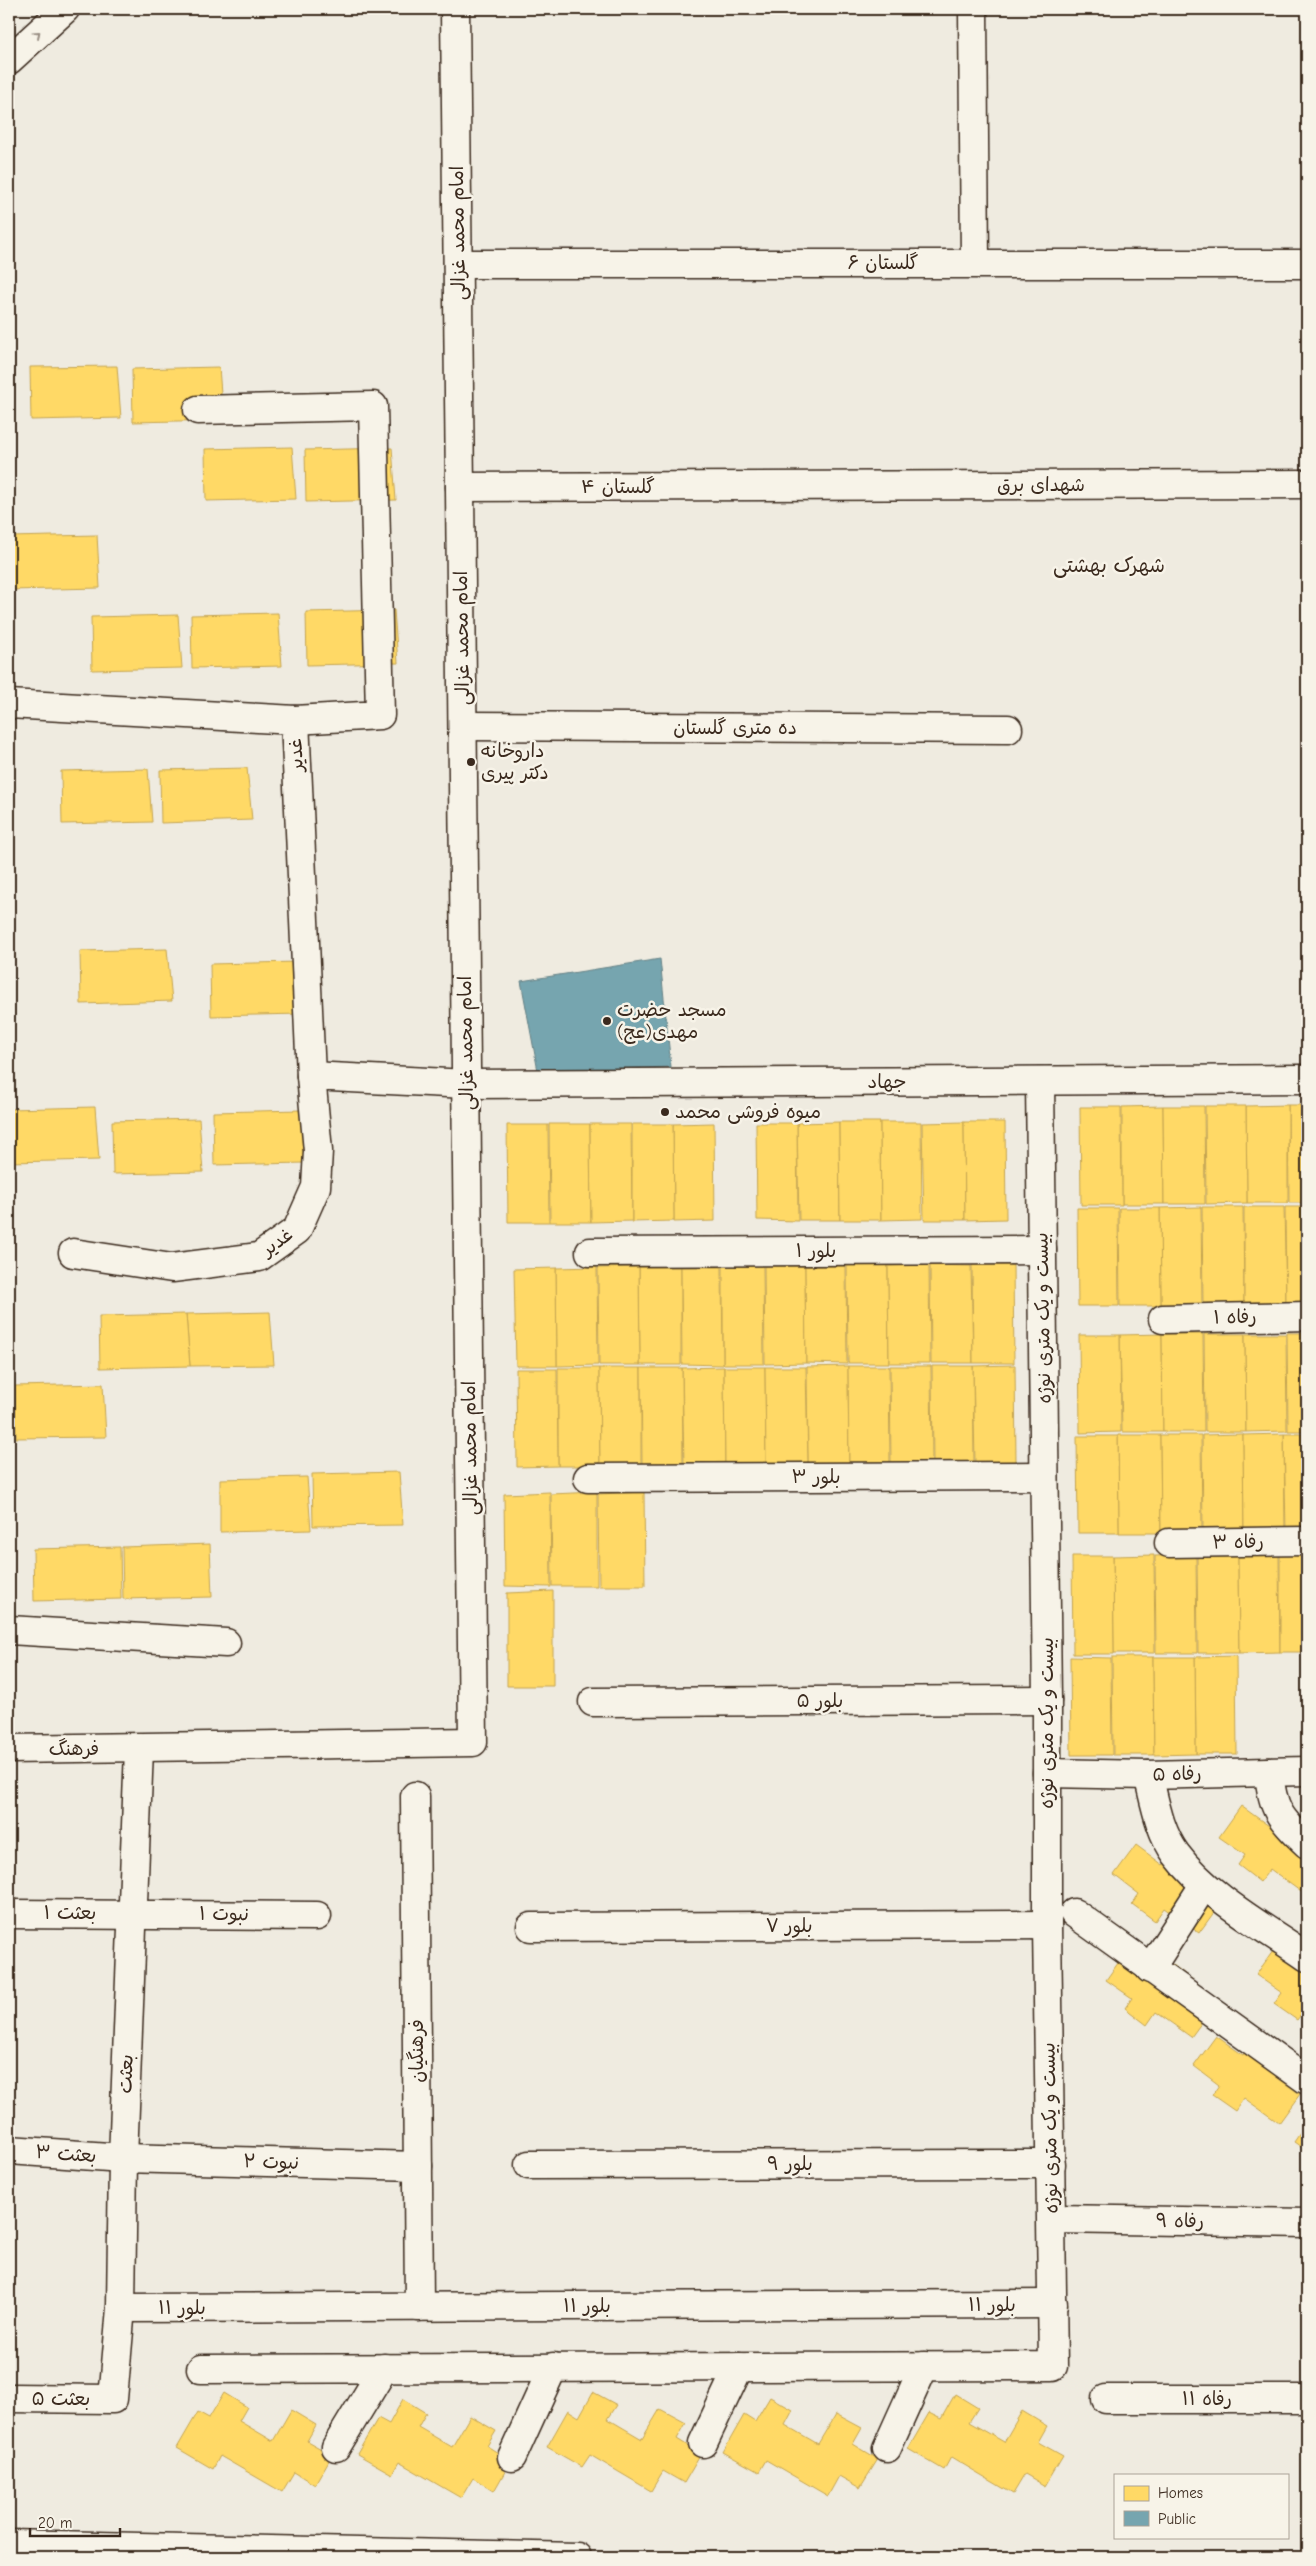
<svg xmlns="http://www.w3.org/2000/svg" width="1316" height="2566" font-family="'Comic Neue','Playpen Sans Arabic',sans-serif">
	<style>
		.homes { fill: #ffd966; stroke: #c4a450 }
		.public { fill: #76a5af; stroke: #648084 }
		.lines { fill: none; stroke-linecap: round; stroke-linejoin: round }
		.minor-casing { stroke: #3b2a1e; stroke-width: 31 }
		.minor { stroke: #f7f3e8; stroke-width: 28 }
		.oneway { stroke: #998e83 }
		.poi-dot { fill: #3b2a1e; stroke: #f7f3e8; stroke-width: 2 }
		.labels { text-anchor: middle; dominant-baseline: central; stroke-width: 5; stroke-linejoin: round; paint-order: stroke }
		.street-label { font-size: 19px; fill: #3b2a1e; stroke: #f7f3e8 }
		.poi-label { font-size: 19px; fill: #3b2a1e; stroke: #f7f3e8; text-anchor: start }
		.neighbourhood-label { font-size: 20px; fill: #3b2a1e; stroke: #f7f3e8 }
	</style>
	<rect width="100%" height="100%" fill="#efebe0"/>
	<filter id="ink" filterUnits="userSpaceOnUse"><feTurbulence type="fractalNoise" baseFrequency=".02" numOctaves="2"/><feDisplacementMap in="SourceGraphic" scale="10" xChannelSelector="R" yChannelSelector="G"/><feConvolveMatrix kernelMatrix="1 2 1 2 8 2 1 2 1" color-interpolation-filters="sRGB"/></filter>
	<g filter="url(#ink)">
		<g class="homes">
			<polygon points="117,366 121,418 31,420 30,367"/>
			<polygon points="219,367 223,420 133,422 132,369"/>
			<polygon points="292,447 296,499 206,501 205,449"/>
			<polygon points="392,448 396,500 306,502 305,450"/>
			<polygon points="97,535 100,588 10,590 9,537"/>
			<polygon points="394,610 398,663 307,665 306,612"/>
			<polygon points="278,613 282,666 192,668 191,615"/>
			<polygon points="178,615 182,668 92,670 91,617"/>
			<polygon points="247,768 252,820 161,823 160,770"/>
			<polygon points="148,769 152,822 62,824 61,771"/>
			<polygon points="167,949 172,1001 81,1004 80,951"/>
			<polygon points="298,962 301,1014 211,1016 210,964"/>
			<polygon points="1288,1105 1307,1105 1307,1203 1289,1203"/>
			<polygon points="1288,1105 1288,1203 1247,1203 1246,1106"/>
			<polygon points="1163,1106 1164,1204 1122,1204 1122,1107"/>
			<polygon points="1163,1106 1204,1106 1205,1204 1164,1204"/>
			<polygon points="1205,1106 1246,1106 1247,1203 1206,1204"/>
			<polygon points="95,1107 99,1160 9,1162 9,1109"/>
			<polygon points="1080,1107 1121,1107 1122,1205 1081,1205"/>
			<polygon points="301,1110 304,1163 214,1165 213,1112"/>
			<polygon points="199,1119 203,1172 113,1174 112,1121"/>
			<polygon points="839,1122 840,1220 799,1220 797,1123"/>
			<polygon points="839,1122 880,1122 881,1220 840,1220"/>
			<polygon points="880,1122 921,1122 922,1219 881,1220"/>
			<polygon points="964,1122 965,1220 924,1220 922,1123"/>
			<polygon points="964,1122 1005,1122 1006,1219 965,1220"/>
			<polygon points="714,1123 715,1221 674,1222 673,1124"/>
			<polygon points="756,1123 797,1123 798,1221 757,1220"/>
			<polygon points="549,1124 590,1124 591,1222 550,1222"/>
			<polygon points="590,1124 631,1124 632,1221 591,1222"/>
			<polygon points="632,1124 673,1124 674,1221 632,1222"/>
			<polygon points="507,1125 548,1125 549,1222 508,1222"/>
			<polygon points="1201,1207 1202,1305 1161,1305 1160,1208"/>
			<polygon points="1202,1207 1243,1207 1244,1305 1203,1305"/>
			<polygon points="1244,1207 1284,1207 1286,1305 1244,1305"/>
			<polygon points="1285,1207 1307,1207 1307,1304 1286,1304"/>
			<polygon points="1077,1208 1118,1208 1119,1306 1078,1306"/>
			<polygon points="1119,1208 1160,1208 1161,1306 1120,1306"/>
			<polygon points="847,1265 888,1265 889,1363 848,1363"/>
			<polygon points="929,1265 930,1363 889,1363 888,1266"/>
			<polygon points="930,1265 971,1266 973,1363 931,1363"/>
			<polygon points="972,1265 1013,1265 1014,1363 973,1363"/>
			<polygon points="723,1266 763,1266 764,1364 723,1364"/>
			<polygon points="764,1266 805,1266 806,1363 765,1364"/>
			<polygon points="805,1266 846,1266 847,1364 806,1363"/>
			<polygon points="597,1267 598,1365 557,1366 556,1268"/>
			<polygon points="639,1267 681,1267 681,1365 640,1365"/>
			<polygon points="639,1267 640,1365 599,1365 598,1268"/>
			<polygon points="681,1267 722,1267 723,1365 682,1364"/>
			<polygon points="556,1268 557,1366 516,1366 514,1269"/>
			<polygon points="270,1312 274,1365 190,1366 186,1314"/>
			<polygon points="186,1314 190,1366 100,1368 99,1316"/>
			<polygon points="1287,1333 1307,1333 1307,1431 1288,1431"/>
			<polygon points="1162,1334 1163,1432 1122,1432 1120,1335"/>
			<polygon points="1162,1334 1203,1334 1204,1432 1163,1432"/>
			<polygon points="1204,1334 1245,1334 1246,1432 1205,1432"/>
			<polygon points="1245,1334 1286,1334 1287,1431 1246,1432"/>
			<polygon points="1079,1335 1120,1335 1121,1432 1080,1433"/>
			<polygon points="1015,1365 1016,1463 975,1463 973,1366"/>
			<polygon points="848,1366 849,1464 808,1464 807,1367"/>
			<polygon points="848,1366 889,1366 890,1463 849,1464"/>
			<polygon points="890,1366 931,1366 932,1464 891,1464"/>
			<polygon points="932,1366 973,1366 974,1464 933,1464"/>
			<polygon points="724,1367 725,1465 684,1465 682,1368"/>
			<polygon points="724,1367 765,1367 766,1465 725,1465"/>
			<polygon points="765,1367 806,1367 808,1464 766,1464"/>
			<polygon points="558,1368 599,1368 600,1466 558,1466"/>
			<polygon points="599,1368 641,1368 641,1466 600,1466"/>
			<polygon points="641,1368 682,1368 683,1465 642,1465"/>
			<polygon points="516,1369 557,1369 558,1466 517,1467"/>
			<polygon points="103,1384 106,1437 16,1438 15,1386"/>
			<polygon points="1243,1434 1244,1532 1203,1532 1202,1435"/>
			<polygon points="1284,1434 1307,1434 1307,1532 1286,1532"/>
			<polygon points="1284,1434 1285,1532 1244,1532 1243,1435"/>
			<polygon points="1118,1435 1160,1435 1161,1533 1119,1533"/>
			<polygon points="1160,1435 1201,1435 1202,1532 1161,1533"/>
			<polygon points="1077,1436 1118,1436 1119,1533 1078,1533"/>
			<polygon points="399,1472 403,1525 313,1526 312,1474"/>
			<polygon points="307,1477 311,1530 220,1532 220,1479"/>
			<polygon points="550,1492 551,1587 505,1586 504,1494"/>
			<polygon points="597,1492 597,1586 552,1586 551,1494"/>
			<polygon points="644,1492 645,1586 599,1586 598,1494"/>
			<polygon points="210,1544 212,1597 123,1599 122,1547"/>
			<polygon points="120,1547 121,1599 34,1601 33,1549"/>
			<polygon points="1154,1555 1155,1653 1114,1653 1113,1556"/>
			<polygon points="1196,1555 1197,1653 1156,1653 1155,1556"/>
			<polygon points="1197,1555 1238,1555 1239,1653 1198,1653"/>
			<polygon points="1238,1555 1279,1555 1280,1652 1239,1653"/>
			<rect x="1280" y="1555" width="27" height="97"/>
			<polygon points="1072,1556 1113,1556 1114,1654 1073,1654"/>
			<polygon points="553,1591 553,1686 507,1686 507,1593"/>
			<polygon points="1236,1656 1237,1754 1196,1754 1195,1657"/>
			<polygon points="1070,1657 1111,1658 1112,1755 1071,1755"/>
			<polygon points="1112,1657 1153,1657 1154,1755 1113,1755"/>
			<polygon points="1153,1657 1195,1657 1196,1754 1154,1755"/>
			<polygon points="1241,1806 1269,1826 1277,1815 1307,1851 1307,1890 1304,1894 1270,1869 1260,1882 1238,1865 1245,1855 1219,1837"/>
			<polygon points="1136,1845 1163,1865 1171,1854 1220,1904 1199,1933 1164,1908 1155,1921 1132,1904 1139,1894 1114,1875"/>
			<polygon points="1278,1944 1307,1961 1307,2007 1297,2020 1274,2004 1282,1993 1256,1975"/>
			<polygon points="1128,1949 1164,1958 1194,1981 1188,1989 1213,2007 1191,2037 1156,2012 1147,2025 1125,2008 1132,1998 1106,1980"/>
			<polygon points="1216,2036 1243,2055 1251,2044 1281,2067 1275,2076 1300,2094 1279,2123 1244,2098 1235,2111 1212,2095 1219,2085 1194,2066"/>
			<polygon points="1307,2123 1307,2151 1294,2142"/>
			<polygon points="593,2392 617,2405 608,2419 642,2439 660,2409 686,2423 677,2439 701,2454 684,2483 663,2471 651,2491 590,2455 582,2467 547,2447 568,2410 579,2417"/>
			<polygon points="224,2393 247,2407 239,2421 273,2441 291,2410 316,2425 307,2441 332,2455 315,2485 294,2472 282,2492 220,2456 213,2469 177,2448 198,2412 209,2418"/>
			<polygon points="955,2394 978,2408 969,2422 1004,2442 1022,2411 1047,2426 1038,2442 1063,2456 1045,2486 1025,2474 1013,2494 951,2457 944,2470 908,2449 929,2413 941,2419"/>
			<polygon points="770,2397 793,2410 785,2425 818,2444 836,2414 862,2428 853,2444 878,2459 860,2488 839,2476 828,2496 766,2460 759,2472 723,2452 744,2415 755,2422"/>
			<polygon points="403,2399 426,2413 418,2427 452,2447 470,2416 496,2431 487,2446 511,2461 494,2491 473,2478 461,2498 399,2462 392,2474 357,2454 378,2418 389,2424"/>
		</g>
		<polygon class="public" points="660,959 671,1067 538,1071 521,981"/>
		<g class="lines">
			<g class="minor-casing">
				<g id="minor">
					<polyline points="973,9 975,263"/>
					<polyline points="9,60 65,9"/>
					<polyline points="458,264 1307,264"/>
					<polyline points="198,410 373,406 380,715 295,720"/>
					<polyline points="460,487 1307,484"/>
					<polyline points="9,704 295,720 311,1076"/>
					<polyline points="463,726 1008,729"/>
					<polyline points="590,1252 1042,1250"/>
					<polyline points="73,1253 172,1268 259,1257 297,1230 316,1187 318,1151 311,1076 467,1084 1307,1079"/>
					<polyline points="1163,1319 1307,1316"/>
					<polyline points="588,1478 1044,1476"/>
					<polyline points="1169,1543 1307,1541"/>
					<polyline points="9,1630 226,1643"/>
					<polyline points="593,1702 1047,1700"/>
					<polyline points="9,1749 473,1742 455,9"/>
					<path d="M1269 1772C1272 1809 1280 1819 1307 1844"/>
					<polyline points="1047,1773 1148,1775 1307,1771"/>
					<path d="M1148 1775C1155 1802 1159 1831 1176 1854 1208 1897 1264 1927 1307 1957"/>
					<polyline points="415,1796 419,2307"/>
					<polyline points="1074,1913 1307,2080"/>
					<polyline points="9,1914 317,1916"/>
					<polyline points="531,1927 1047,1925"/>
					<polyline points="1150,1969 1204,1885"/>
					<polyline points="9,2150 123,2158 418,2166"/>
					<polyline points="529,2165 1051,2164"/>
					<polyline points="1052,2219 1307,2223"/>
					<polyline points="121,2308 1053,2304"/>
					<polyline points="201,2369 1053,2366 1047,1925 1047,1700 1040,1081"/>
					<polyline points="9,2398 113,2399 121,2308 123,2158 139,1749"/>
					<polyline points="1106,2399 1307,2399"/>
					<polyline points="703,2443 739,2367"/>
					<polyline points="336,2447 384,2368"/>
					<polyline points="887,2448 924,2366"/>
					<polyline points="512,2457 553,2367"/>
					<polyline points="9,2544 577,2557"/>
				</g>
			</g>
			<use href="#minor" class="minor"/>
		</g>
		<defs><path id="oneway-chevron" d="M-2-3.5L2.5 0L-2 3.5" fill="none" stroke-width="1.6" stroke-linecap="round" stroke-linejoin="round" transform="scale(1.25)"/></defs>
		<use class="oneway" href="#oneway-chevron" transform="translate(37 34) rotate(-42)"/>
	</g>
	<g class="poi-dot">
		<circle cx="471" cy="762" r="5"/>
		<circle cx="607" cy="1021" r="5"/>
		<circle cx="665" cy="1112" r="5"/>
	</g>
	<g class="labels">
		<g class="street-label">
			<text transform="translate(458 233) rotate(-91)">امام محمد غزالی</text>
			<text x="883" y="263">گلستان ۶</text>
			<text x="1041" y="485">شهدای برق</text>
			<text x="618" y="487">گلستان ۴</text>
			<text transform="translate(462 638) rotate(-91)">امام محمد غزالی</text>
			<text x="735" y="728">ده متری گلستان</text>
			<text transform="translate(296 755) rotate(-93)">غدیر</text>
			<text transform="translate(466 1043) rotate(-91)">امام محمد غزالی</text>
			<text x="887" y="1082">جهاد</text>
			<text transform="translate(277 1242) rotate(-36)">غدیر</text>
			<text x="816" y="1251">بلور ۱</text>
			<text transform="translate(1235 1317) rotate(-1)">رفاه ۱</text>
			<text transform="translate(1043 1318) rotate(-91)">بیست و یک متری نوژه</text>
			<text transform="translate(470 1448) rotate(-91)">امام محمد غزالی</text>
			<text x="816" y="1477">بلور ۳</text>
			<text transform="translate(1238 1542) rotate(-1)">رفاه ۳</text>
			<text x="820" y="1701">بلور ۵</text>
			<text transform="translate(1047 1723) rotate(-90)">بیست و یک متری نوژه</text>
			<text x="74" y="1749">فرهنگ</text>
			<text transform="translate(1177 1774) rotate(-1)">رفاه ۵</text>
			<text x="70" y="1913">بعثت ۱</text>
			<text transform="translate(224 1914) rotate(1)">نبوت ۱</text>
			<text x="789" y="1926">بلور ۷</text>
			<text transform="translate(417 2051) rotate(-90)">فرهنگیان</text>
			<text transform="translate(126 2074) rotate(-88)">بعثت</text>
			<text transform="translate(1050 2128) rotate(-91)">بیست و یک متری نوژه</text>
			<text transform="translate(66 2154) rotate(4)">بعثت ۳</text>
			<text transform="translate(271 2162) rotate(2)">نبوت ۲</text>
			<text x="790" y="2164">بلور ۹</text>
			<text transform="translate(1180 2221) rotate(1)">رفاه ۹</text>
			<text x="992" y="2305">بلور ۱۱</text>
			<text x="587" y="2306">بلور ۱۱</text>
			<text x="182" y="2308">بلور ۱۱</text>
			<text x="61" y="2399">بعثت ۵</text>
			<text x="1207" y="2399">رفاه ۱۱</text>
		</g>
		<g class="poi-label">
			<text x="481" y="751">داروخانه<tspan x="481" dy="22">دکتر پیری</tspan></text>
			<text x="617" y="1010">مسجد حضرت<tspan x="617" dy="22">مهدی(عج)</tspan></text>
			<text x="675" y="1112">میوه فروشی محمد</text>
		</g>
		<g class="neighbourhood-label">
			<text x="1109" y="565">شهرک بهشتی</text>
		</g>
	</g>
	<rect width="1316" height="2566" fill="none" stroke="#f7f3e8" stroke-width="30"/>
	<rect x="15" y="15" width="1286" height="2536" fill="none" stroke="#3b2a1e" stroke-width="2" filter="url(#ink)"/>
	<rect x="1114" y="2474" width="175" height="65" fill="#f7f3e8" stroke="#aca397"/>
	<rect x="1124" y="2486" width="25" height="15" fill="#ffd966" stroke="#aca397"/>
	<text x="1158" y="2498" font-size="15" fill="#3b2a1e">Homes</text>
	<rect x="1124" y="2511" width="25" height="15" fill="#76a5af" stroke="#aca397"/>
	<text x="1158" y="2524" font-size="15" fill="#3b2a1e">Public</text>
	<path d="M30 2528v8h90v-8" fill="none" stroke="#3b2a1e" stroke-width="2.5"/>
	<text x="38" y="2528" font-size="15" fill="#3b2a1e" stroke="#f7f3e8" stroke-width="4" paint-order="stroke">20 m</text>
</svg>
